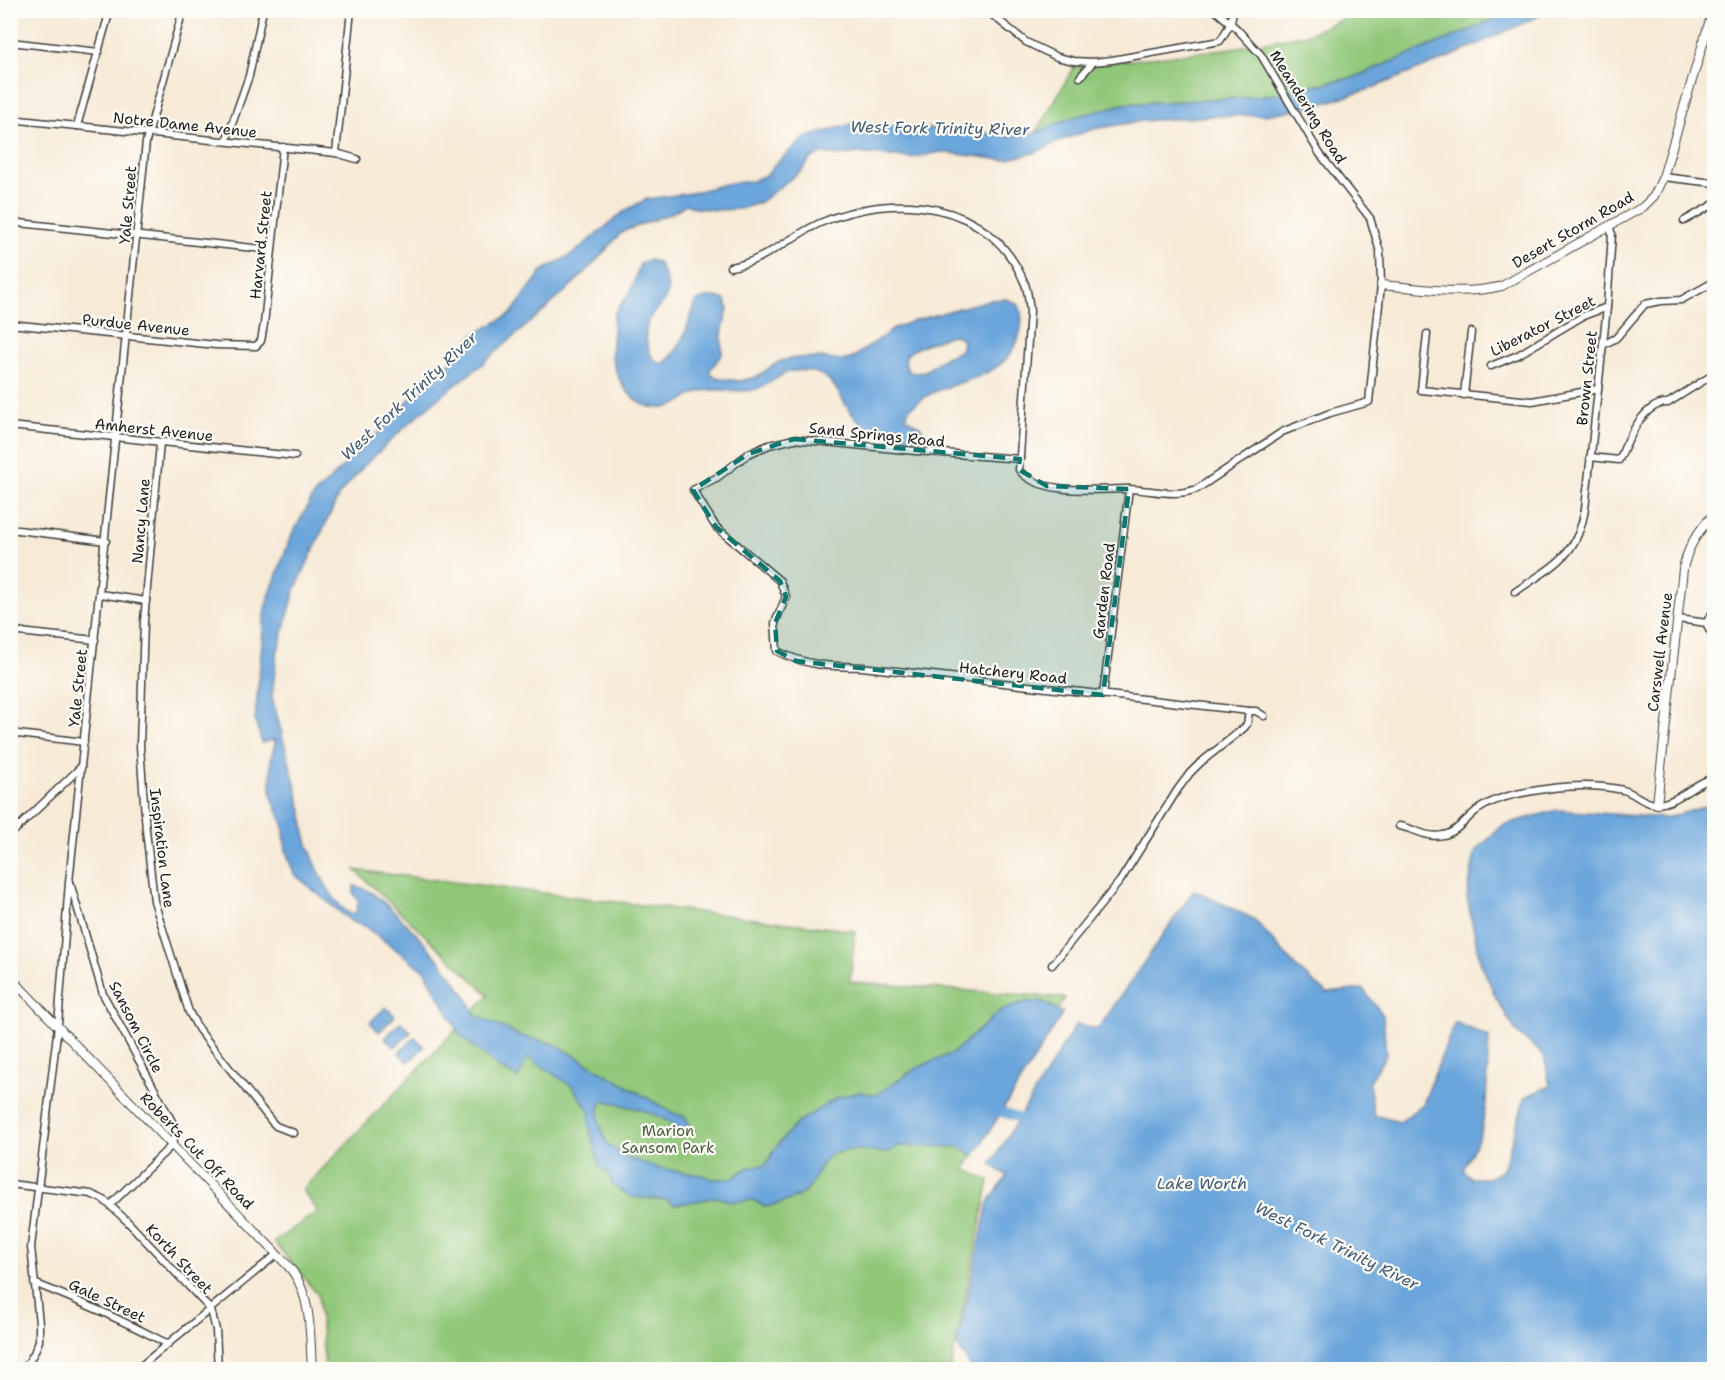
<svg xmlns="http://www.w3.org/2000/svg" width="1725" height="1380" font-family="'Shantell Sans',sans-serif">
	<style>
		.green { fill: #91c779; stroke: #56724a; stroke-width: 1.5 }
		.water { fill: #6ba5db; stroke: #44607c; stroke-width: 1.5; fill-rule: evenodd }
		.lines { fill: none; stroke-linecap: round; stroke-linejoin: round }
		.river { stroke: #6ba5db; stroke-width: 9 }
		.minor-casing { stroke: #3d3b38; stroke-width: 9 }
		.tertiary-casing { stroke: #3d3b38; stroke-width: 10 }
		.minor { stroke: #fff; stroke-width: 6 }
		.tertiary { stroke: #fff; stroke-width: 8 }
		.marked { fill: #0f766e; fill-opacity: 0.2; stroke: #0f766e; stroke-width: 4.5; stroke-dasharray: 12 8; stroke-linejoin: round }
		.labels { text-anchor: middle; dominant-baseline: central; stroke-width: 4.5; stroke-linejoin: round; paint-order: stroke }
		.street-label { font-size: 15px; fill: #1c1c1c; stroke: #fdfcf7 }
		.park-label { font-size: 15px; fill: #4b6041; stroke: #fdfcf7 }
		.water-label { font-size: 16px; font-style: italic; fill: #405a72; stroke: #fdfcf7 }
	</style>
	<rect width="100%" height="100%" fill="#fdfcf7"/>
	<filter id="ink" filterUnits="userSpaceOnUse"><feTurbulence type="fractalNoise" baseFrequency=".0167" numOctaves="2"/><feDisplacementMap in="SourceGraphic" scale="12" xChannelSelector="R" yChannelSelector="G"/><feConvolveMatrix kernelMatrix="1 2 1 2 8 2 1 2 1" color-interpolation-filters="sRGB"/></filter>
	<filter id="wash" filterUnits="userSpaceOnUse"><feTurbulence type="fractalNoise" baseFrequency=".008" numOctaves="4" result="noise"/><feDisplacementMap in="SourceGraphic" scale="24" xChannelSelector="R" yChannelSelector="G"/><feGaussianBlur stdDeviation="1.35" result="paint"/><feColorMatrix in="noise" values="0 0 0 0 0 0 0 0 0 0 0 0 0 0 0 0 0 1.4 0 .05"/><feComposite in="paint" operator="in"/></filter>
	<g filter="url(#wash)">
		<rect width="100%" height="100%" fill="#f7ead7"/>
		<g class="green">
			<polygon points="1361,11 1510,11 1477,27 1355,77 1276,94 1240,98 1123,104 1068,119 1036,133 1074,67 1232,48 1308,34"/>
			<polygon points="355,870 855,931 850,982 1065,998 965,1169 989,1181 951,1367 954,1369 325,1369 318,1295 274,1242 318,1211 302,1190 489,995"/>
		</g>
		<g class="water">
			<path d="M1510 11H1550L1450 57 1367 90 1314 106 1265 115 1213 116 1142 121 1094 129 1062 140 1034 153 1004 160 941 152 911 158 858 153 838 156 825 153 811 158 803 169 759 203 740 209 717 210 695 208 686 204 674 212 622 232 586 272 548 307 479 367 437 399 405 427 364 466 339 495 295 590 277 654 272 697 303 814C304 820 303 827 305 833 310 854 332 910 355 915L359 901 354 895V886C358 887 363 888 367 890 394 905 467 986 475 1015L521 1036 555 1044 673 1113 686 1117 689 1129 682 1130C665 1119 650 1111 630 1107 621 1105 613 1101 603 1101L599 1108V1121L607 1144 625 1157 658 1168 701 1175 713 1179H732L747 1168 765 1165 780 1142 797 1123 836 1098 859 1092 876 1095 917 1068 953 1053 1000 1011 1026 1002 1042 1001 1063 1013 974 1156 960 1147 898 1146 887 1153C870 1152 847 1146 831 1155 820 1161 817 1176 810 1186 801 1199 779 1204 765 1207L753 1200 730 1202 718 1197 674 1205 667 1200 631 1197 612 1185 609 1173 600 1168 589 1125 590 1112 573 1087 528 1057 518 1078 501 1069 460 1035 425 971 364 926 352 922 294 874 286 851 283 824 271 795V759L276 739 262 743 255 721 265 608 290 538 314 495 388 423 414 394 453 360 473 335 511 314 542 271 574 253 626 210 647 199 691 193 725 184 752 181 768 174 775 164 805 138 851 124 961 130 1010 136 1036 133 1068 119 1123 104 1240 98 1276 94 1355 77 1477 27Z"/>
			<path d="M648 260 658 262C662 270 668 279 668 288 667 312 638 311 648 347 650 355 653 361 662 364 682 353 688 322 696 302 707 296 713 295 725 300L728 308 722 333V354L710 370 711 375 723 379 740 381 756 377 780 361 795 358H821L841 361 851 359 895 328 913 321 989 300 1007 299 1019 305C1023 316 1023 325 1019 337 1006 377 966 378 932 393 924 397 916 404 909 409L906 418 921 427 923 434 918 439C894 439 863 431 849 410 836 391 834 375 808 371 781 367 776 384 753 390 737 393 711 387 699 392 685 397 677 408 662 408 633 409 617 382 612 357 610 349 613 339 613 330 614 326 612 321 614 316 616 307 624 302 629 294 634 285 636 273 640 264ZM952 335 961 337 963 343 960 350C955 354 948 355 943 359 930 366 923 378 908 371 906 366 904 361 906 356 910 348 943 338 952 335Z"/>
			<polygon points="1714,804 1714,1369 972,1369 957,1345 988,1203 1007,1176 991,1164 1076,1024 1098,1029 1194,890 1254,919 1298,969 1327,993 1363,989 1383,1015 1386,1055 1369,1083 1374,1115 1400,1122 1423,1104 1455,1022 1489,1037 1486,1103 1481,1133 1463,1170 1471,1178 1489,1178 1503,1170 1525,1097 1550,1086 1544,1055 1517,1033 1497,1000 1480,961 1467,897 1475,852 1503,825 1557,810 1666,818"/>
			<polygon points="386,1007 395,1016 379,1032 370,1022"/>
			<polygon points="401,1022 411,1032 395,1047 385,1038"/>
			<polygon points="415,1037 424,1047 408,1062 399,1053"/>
		</g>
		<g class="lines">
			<polyline class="river" points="991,1109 1028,1121"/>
		</g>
	</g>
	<g filter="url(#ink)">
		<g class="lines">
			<g class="minor-casing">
				<g id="minor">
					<polyline points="986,10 1026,42 1057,57 1074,61 1093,62 1112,60 1220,41 1231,23 1233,10"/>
					<polyline points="10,42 99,52"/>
					<polyline points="1080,77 1093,62"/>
					<polyline points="10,119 336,153 357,159"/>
					<polyline points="77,126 110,10"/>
					<polyline points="226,141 249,76 263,10"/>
					<polyline points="336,153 351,10"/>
					<polyline points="1663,177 1714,183"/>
					<polyline points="1684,221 1714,204"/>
					<polyline points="10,222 272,250"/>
					<path d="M730 267C764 262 789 237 820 223 894 191 991 199 1025 284 1028 292 1029 302 1030 311L1019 470C1040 496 1097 489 1127 489 1151 489 1173 498 1197 489L1282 432 1330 413 1369 402 1381 285 1380 252 1370 218 1320 154 1261 55 1237 29 1215 10"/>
					<polyline points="10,324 216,345 256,346 261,341 264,324 283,147"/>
					<polyline points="1427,334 1421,390 1532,401 1598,389"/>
					<polyline points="1603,345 1616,338 1645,304 1661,301 1681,300 1714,282"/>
					<polyline points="1491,366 1518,355 1583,316 1607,307"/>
					<polyline points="1464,395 1471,332"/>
					<polyline points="10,426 295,456"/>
					<polyline points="160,443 144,621 140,746 146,830 154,901 189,1012 199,1030 272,1122 276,1126 294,1133"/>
					<path d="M1590 457 1619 460C1627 441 1643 402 1668 403L1714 374"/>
					<path d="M1020 459 915 451 794 439 769 445 748 454 718 477 693 490 716 527 780 581 786 597 775 623 777 651C806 666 830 666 862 667L1249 711H1256L1264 716"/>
					<polyline points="10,529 106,541"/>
					<path d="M1515 592C1552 566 1577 558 1585 509L1607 307 1612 234 1609 227"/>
					<polyline points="100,594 146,601"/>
					<path d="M1714 613C1705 618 1705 629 1714 634"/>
					<polyline points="1678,619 1707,623"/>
					<polyline points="10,631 95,640"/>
					<polyline points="1103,695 1129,489"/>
					<polyline points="10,733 84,742"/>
					<path d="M1399 826C1413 828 1428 839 1443 835 1456 833 1466 819 1476 811 1491 800 1509 795 1527 792 1557 786 1592 783 1623 790 1635 793 1644 804 1656 804 1679 803 1694 782 1714 778"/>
					<polyline points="10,835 81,767"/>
					<polyline points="71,886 103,994 176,1129 172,1145 110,1205"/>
					<polyline points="1052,965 1120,881 1178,789 1190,773 1200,763 1244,728 1247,724 1249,711"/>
					<polyline points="10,1184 91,1194 104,1200 127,1221 211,1310 216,1330 218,1370"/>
					<path d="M34 1283C80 1301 124 1321 168 1344"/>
					<polyline points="24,1370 34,1353 39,1341 39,1323 31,1247 58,1025 69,882 146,142 183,10"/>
					<polyline points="136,1370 277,1254"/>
				</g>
			</g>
			<g class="tertiary-casing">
				<g id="tertiary">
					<path d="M1381 285C1421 288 1463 296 1502 286L1643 207 1654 196 1663 177 1713 10"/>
					<path d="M1657 804 1683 569C1688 546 1698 531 1714 514"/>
					<path d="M10 977 274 1251C280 1258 288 1265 293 1272 312 1299 310 1338 312 1370"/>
				</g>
			</g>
			<use href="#minor" class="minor"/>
			<use href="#tertiary" class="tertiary"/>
		</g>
	</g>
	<path class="marked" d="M794 439 1020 459 1018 469 1047 486 1129 489 1103 695 796 661 777 651 775 623 786 597 780 581 716 527 693 490 748 454Z"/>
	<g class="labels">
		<g class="street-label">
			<text transform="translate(1308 107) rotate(58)">Meandering Road</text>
			<text transform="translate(185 125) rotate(6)">Notre Dame Avenue</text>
			<text transform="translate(128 205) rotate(-85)">Yale Street</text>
			<text transform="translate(1573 230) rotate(-30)">Desert Storm Road</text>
			<text transform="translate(261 245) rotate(-84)">Harvard Street</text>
			<text transform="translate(136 325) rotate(6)">Purdue Avenue</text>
			<text transform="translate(1543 326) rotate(-27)">Liberator Street</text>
			<text transform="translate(1587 378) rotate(-84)">Brown Street</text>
			<text transform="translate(154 430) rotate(6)">Amherst Avenue</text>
			<text transform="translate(877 435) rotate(6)">Sand Springs Road</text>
			<text transform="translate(141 521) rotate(-85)">Nancy Lane</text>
			<text transform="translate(1104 591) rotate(-83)">Garden Road</text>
			<text transform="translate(1660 652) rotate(-83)">Carswell Avenue</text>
			<text transform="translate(1013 673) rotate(6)">Hatchery Road</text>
			<text transform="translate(78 688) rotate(-84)">Yale Street</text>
			<text transform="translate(162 848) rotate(83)">Inspiration Lane</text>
			<text transform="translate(136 1027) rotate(63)">Sansom Circle</text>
			<text transform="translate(197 1151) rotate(46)">Roberts Cut Off Road</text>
			<text transform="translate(179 1259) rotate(47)">Korth Street</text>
			<text transform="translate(107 1301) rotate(25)">Gale Street</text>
		</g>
		<g class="park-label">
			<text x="668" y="1131">Marion<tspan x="668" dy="17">Sansom Park</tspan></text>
		</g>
		<g class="water-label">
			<text transform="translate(940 128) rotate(1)">West Fork Trinity River</text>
			<text transform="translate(409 396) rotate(-43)">West Fork Trinity River</text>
			<text x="1202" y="1183">Lake Worth</text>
			<text transform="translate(1337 1246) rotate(26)">West Fork Trinity River</text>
		</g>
	</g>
	<rect width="1725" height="1380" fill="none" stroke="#fdfcf7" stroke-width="36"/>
</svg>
